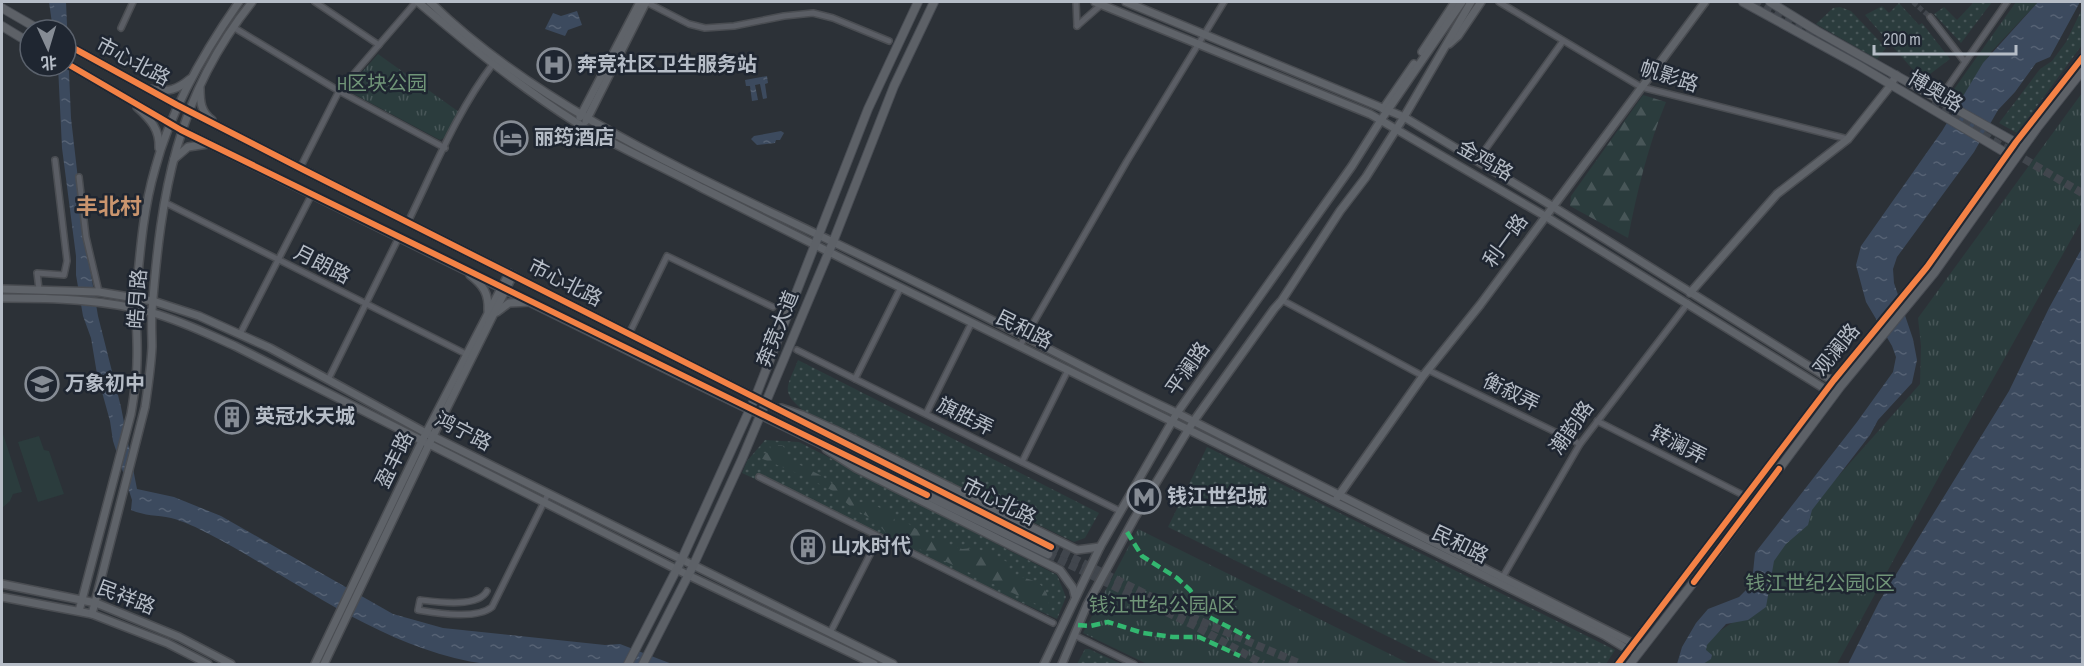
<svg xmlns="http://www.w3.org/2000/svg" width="2084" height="666" font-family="'Sofia Sans Condensed','Noto Sans SC',sans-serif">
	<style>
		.grass { fill: url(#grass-dots) }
		.forest { fill: url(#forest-firs) }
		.park { fill: url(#park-tufts) }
		.pitch { fill: #2b3c3d }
		.water { fill: url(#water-ripples) }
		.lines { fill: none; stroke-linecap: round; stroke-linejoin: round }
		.street-tunnel { stroke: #41464d; stroke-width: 5; stroke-dasharray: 5 2.5; stroke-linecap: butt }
		.primary-tunnel { stroke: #41464d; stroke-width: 8; stroke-dasharray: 8 4; stroke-linecap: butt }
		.street-casing { stroke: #4a4d52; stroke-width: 8 }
		.secondary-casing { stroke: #4a4d52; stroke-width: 10 }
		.primary-casing { stroke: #494d54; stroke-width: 10 }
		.street { stroke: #5b5e65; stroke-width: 5 }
		.secondary { stroke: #5f6369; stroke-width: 7 }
		.primary { stroke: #5d6167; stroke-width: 8 }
		.quiet { stroke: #33b770; stroke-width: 4.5; stroke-dasharray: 9 4.5; stroke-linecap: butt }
		.cycleway-casing { stroke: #1f2631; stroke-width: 10 }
		.cycleway { stroke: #f48246; stroke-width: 6 }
		.labels { text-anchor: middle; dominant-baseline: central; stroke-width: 5; stroke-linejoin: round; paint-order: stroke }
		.street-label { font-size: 20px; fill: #b6bdc7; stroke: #1f2631 }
		.poi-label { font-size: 20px; font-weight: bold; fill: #b6bdc7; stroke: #1f2631; text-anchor: start }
		.park-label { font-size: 20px; fill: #709578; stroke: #1f2631 }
		.quarter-label { font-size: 22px; font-weight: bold; fill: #ca956e; stroke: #1f2631 }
	</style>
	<defs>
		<pattern id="grass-dots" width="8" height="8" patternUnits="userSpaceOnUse" patternTransform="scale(1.5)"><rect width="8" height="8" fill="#2b3c3d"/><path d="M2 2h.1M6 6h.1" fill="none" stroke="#485658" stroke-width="1.8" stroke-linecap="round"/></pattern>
		<pattern id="forest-firs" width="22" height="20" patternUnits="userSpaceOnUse" patternTransform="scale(1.5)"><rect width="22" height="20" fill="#2b3c3d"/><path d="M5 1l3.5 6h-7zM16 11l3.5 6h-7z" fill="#485658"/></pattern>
		<pattern id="park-tufts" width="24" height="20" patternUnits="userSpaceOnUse" patternTransform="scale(1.5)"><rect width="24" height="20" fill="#2b3c3d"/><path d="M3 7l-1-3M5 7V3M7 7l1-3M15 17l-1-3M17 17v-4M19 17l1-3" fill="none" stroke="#485658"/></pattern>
		<pattern id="water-ripples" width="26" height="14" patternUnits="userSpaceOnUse" patternTransform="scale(1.5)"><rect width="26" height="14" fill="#3c4a5e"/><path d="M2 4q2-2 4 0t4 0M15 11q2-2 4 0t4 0" fill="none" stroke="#566274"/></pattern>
	</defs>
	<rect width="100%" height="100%" fill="#2c3137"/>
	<g class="grass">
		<polygon points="1974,2 1992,2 1961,43 1934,14 1944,7 1957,20"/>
		<polygon points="1899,3 1919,25 1922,23 1950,59 1922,80 1865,15 1882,6 1889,13"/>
		<polygon points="1840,7 1851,11 1886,48 1877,59 1816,24 1833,8"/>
		<polygon points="2082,9 2082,45 2017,133 1999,123 2040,69 2052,61 2066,42"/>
		<path d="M798 360 1099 513 1085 538 1074 542 806 413C780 391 786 390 798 360Z"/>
		<polygon points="765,440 799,442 1057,575 1066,597 1057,619 742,473 747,461"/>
		<polygon points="1207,447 1615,650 1606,664 1443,664 1168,527"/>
		<polygon points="1085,649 1089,649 1121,664 1077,664"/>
	</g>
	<g class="forest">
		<path d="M1643 95 1666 102C1648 146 1637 192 1628 238L1570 206 1571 196Z"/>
		<path d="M770 445H782L786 450V458L822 476 858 502 871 503 893 515 895 521 906 522 928 537 962 549 974 548 994 554 1007 562V569L1013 576C1036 579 1050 584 1049 610L887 534 875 521 851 507 833 491 804 476 760 458 761 454 771 452Z"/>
	</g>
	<g class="park">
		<polygon points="2016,2 2038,2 1991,52 1959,103 1954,97 1952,92"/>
		<polygon points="378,54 459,112 446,137 440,140 350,92 349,87"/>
		<polygon points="2082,93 2082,220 1955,447 1837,664 1691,664 1693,649 1760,604 1769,562 1803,516 1920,384 1921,346 1918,318"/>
		<polygon points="1138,529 1410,664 1147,664 1083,633"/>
	</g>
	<g class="pitch">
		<polygon points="2,431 22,492 13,494 10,501 2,508"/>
		<polygon points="39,436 44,450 49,451 64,494 38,502 18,442"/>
	</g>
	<g class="water">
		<path d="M49 2H66L71 118 84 232 98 316 121 407 137 489 174 497 221 516 393 614 443 628 605 645 620 644 672 664H486C383 650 299 581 209 534 198 528 183 521 171 518 157 515 145 516 131 510L132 500 113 441 110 421 97 374 91 338 83 316 76 275V256L62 148 58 66H66V30H53Z"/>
		<polygon points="2038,2 2080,2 2050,57 2036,63 2015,92 1998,110 1974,152 1897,257 1893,269 1894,283 1913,339 1917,360 1912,383 1878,420 1870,435 1812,510 1808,525 1786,544 1774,561 1766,607 1748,620 1726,624 1707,645 1706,650 1712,655 1711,659 1703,664 1677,664 1682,647 1696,623 1708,609 1739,597 1746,590 1752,582 1755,553 1857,422 1893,372 1896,357 1892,346 1866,302 1856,265 1861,246 1942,131 1983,63"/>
		<polygon points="577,11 582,25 568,30 565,36 545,29 553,13 561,16"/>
		<polygon points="767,76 768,83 765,84 767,98 763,99 760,84 755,85 758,100 752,101 750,86 746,86 745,80"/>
		<polygon points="781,131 784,133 780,140 776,140 775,143 757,145 751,139 754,136"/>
		<polygon points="2082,248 2082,664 1848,664 1879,602 2009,391 2049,308"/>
	</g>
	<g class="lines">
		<polyline class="street-tunnel" points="1913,2 1930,17"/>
		<g class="primary-tunnel">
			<polyline points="1753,2 1819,40"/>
			<polyline points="1931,104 2082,193"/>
			<polyline points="1051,547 1198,620 1301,664"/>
			<polyline points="1048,554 1195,626 1263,664"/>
		</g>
		<g class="street-casing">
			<g id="street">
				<polyline points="315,2 379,45"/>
				<polyline points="646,2 689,24 705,28 734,26 784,16 813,13 833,18 889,41"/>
				<polyline points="1076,2 1077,26"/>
				<polyline points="1499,2 1641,87 1848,139"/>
				<polyline points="1930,17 1965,62"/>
				<polyline points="1077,26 1102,4"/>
				<polyline points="233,27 339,91 445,148"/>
				<polyline points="121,28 133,2"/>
				<polyline points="1940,98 2007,2"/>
				<polyline points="1477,161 1563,41"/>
				<polyline points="300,168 339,91 416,2"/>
				<polyline points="79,177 86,237 99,292"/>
				<polyline points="164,202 466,354"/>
				<path d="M408 222C434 169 457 111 493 64"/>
				<polyline points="39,289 37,273 64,275 67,261 55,160"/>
				<polyline points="1282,300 1423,376"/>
				<polyline points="240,334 312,194"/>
				<polyline points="629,334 667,256 773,307"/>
				<polyline points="1020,346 1127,161 1224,2"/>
				<polyline points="797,350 1120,511"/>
				<polyline points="1428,370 1580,444"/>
				<polyline points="855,379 901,287"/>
				<polyline points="328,380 399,237"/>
				<polyline points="926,414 972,322"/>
				<polyline points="1597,421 1745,496"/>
				<polyline points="1022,462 1068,370"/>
				<polyline points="759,477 1053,623"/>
				<polyline points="1501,580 1580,444 1688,303"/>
				<path d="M487 591C478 608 437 602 420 600L418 610C437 613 476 620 492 607L548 494"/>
				<polyline points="830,633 879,537"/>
				<polyline points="1074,635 1134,664"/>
			</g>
		</g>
		<g class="secondary-casing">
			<g id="secondary">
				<path d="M418 2C469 45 520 87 577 123 617 147 661 166 702 188 776 225 848 262 922 298L1604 635 1632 652"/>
				<path d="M430 2C539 109 697 176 833 242 898 273 963 305 1027 338 1077 363 1126 390 1177 413L1642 648"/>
				<polyline points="1095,2 1370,114 1545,216 1830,392"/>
				<polyline points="1126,2 1404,117 1552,206 1836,383"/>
				<polyline points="1449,44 1458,36 1481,2"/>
				<polyline points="1422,52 1455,2"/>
				<path d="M200 88C200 102 201 112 212 120"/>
				<path d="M151 89C168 93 178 89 190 79"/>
				<path d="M137 107C150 119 160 129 159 148"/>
				<polyline points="1383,109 1414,64"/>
				<polyline points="580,117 640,2"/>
				<polyline points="586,121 646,2"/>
				<polyline points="174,159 188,147 208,144"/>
				<path d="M470 275C483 285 489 293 488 311"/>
				<polyline points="2,289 99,292 153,301 199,316 270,348 426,433 893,664"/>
				<polyline points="1690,293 1777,194 1848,139 1891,85 1896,75"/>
				<path d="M2 298C52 298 105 299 153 313 182 321 208 334 235 346L688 575 874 664"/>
				<polyline points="497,312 509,303 531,302"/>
				<polyline points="781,408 802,415 835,430 1077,550 1100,547"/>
				<polyline points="826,449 856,468 1060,570 1073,588 1075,596"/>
				<polyline points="1337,498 1423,376 1480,305 1705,2"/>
				<polyline points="2,584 96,603 179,637 231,664"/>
				<polyline points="2,597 92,614 167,643 208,664"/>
				<path d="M79 611 131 414C134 396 137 378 137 360 138 338 135 317 136 296 140 253 143 210 155 169 171 108 204 52 239 2"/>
				<path d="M92 614 145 407C148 387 151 367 152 347 152 335 151 323 152 311 161 193 176 97 252 2"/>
				<polyline points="315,664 422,441 509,273"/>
				<polyline points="324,664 429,444 513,275"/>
				<polyline points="1044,664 1100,547 1177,413 1352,166 1381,120 1462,2"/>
				<polyline points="1062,664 1087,605 1134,519 1193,422 1274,309 1282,300 1340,211 1366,177 1404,117 1471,2"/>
			</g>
		</g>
		<g class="primary-casing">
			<g id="primary">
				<polyline points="1743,2 1858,65 2011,156"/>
				<polyline points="1770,2 1817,31 2020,145"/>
				<polyline points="2,8 40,30"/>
				<polyline points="2,26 30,43"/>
				<polyline points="66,44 177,105 300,168 1051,547"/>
				<polyline points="66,63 181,130 645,359 1048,554"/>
				<polyline points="628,664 681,561 755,398 868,109 918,2"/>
				<polyline points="643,664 693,566 742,459 833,242 894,86 934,2"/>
				<polyline points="1618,664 1834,380 1927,267 2016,142 2082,58"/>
				<polyline points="1630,664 1717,552 1840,387 1934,273 2037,128 2082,71"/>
			</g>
		</g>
		<use href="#street" class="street"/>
		<use href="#secondary" class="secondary"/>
		<use href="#primary" class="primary"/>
		<g class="quiet">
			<polyline points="1127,532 1142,556 1177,578 1190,590 1209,617 1250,638"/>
			<polyline points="1078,625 1090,626 1108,622 1143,633 1173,637 1199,637 1240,656"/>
		</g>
		<g class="cycleway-casing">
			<g id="cycleway">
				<polyline points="66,44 177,105 300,168 1051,547"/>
				<polyline points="66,63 181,130 927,495"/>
				<polyline points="1694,582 1779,469"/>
				<polyline points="1618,664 1834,380 1927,267 2016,142 2082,58"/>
			</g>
		</g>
		<use href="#cycleway" class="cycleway"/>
	</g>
	<defs>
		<g id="hospital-ring" transform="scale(1.725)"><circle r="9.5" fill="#1f2631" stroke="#868c95" stroke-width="1.5"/><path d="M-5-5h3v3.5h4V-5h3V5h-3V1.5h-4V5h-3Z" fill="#868c95"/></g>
		<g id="hotel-ring" transform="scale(1.725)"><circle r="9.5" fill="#1f2631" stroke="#868c95" stroke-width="1.5"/><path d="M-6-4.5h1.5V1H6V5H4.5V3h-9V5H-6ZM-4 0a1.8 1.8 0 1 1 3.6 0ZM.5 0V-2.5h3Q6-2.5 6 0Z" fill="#868c95"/></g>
		<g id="school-ring" transform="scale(1.725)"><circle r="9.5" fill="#1f2631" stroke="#868c95" stroke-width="1.5"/><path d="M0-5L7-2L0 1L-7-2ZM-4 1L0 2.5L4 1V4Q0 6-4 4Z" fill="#868c95"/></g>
		<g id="building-ring" transform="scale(1.725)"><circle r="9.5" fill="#1f2631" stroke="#868c95" stroke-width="1.5"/><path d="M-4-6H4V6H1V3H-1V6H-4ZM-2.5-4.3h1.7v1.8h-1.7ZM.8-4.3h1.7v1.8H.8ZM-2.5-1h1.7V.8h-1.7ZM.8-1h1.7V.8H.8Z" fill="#868c95"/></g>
		<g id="metro-ring" transform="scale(1.725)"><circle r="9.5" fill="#1f2631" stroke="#868c95" stroke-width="1.5"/><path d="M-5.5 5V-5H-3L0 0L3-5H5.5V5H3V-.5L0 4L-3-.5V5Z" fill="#868c95"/></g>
	</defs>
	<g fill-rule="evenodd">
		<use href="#hospital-ring" x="554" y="65"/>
		<use href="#hotel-ring" x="511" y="138"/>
		<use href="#school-ring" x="42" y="384"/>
		<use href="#building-ring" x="232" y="417"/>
		<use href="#metro-ring" x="1144" y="497"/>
		<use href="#building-ring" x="808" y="547"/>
	</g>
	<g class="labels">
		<g class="street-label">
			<text transform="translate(133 62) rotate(28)">市心北路</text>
			<text transform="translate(1669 77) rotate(18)">帆影路</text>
			<text transform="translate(1935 92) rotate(31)">博奥路</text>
			<text transform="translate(1485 161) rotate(30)">金鸡路</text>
			<text transform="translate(1506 241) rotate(-54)">利一路</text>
			<text transform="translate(322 265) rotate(27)">月朗路</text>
			<text transform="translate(565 283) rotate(27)">市心北路</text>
			<text transform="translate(138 299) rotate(-86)">皓月路</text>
			<text transform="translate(778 329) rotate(-68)">奔竞大道</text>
			<text transform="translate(1024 330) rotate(27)">民和路</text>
			<text transform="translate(1837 350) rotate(-51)">观澜路</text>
			<text transform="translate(1188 369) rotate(-55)">平澜路</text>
			<text transform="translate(1511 393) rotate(26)">衡叙弄</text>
			<text transform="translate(965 417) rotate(26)">旗胜弄</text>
			<text transform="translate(1572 428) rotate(-55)">潮韵路</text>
			<text transform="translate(463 432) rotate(27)">鸿宁路</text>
			<text transform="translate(1678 445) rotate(27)">转澜弄</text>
			<text transform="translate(395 460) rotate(-64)">盈丰路</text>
			<text transform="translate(999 502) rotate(27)">市心北路</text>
			<text transform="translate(1460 545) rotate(26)">民和路</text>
			<text transform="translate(126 598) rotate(21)">民祥路</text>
		</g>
		<g class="poi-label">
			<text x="577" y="65">奔竞社区卫生服务站</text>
			<text x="534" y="138">丽筠酒店</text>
			<text x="65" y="384">万象初中</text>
			<text x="255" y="417">英冠水天城</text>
			<text x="1167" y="497">钱江世纪城</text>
			<text x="831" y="547">山水时代</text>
		</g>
		<g class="park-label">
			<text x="382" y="84">H区块公园</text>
			<text x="1820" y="584">钱江世纪公园C区</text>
			<text x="1163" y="606">钱江世纪公园A区</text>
		</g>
		<g class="quarter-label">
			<text x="109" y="207">丰北村</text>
		</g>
	</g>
	<rect width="2084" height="666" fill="none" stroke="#b6bdc7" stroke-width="6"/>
	<g transform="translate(48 48) rotate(176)"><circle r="28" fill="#1f2631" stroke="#5b626d" stroke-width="1.5"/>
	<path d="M0-4.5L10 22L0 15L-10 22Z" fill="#868c95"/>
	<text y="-9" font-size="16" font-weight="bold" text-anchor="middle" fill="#b6bdc7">北</text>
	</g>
	<path d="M1874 45v9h142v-9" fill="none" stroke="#b6bdc7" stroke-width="3"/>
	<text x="1883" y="45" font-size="18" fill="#b6bdc7" stroke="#1f2631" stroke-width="4.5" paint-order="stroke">200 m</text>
</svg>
